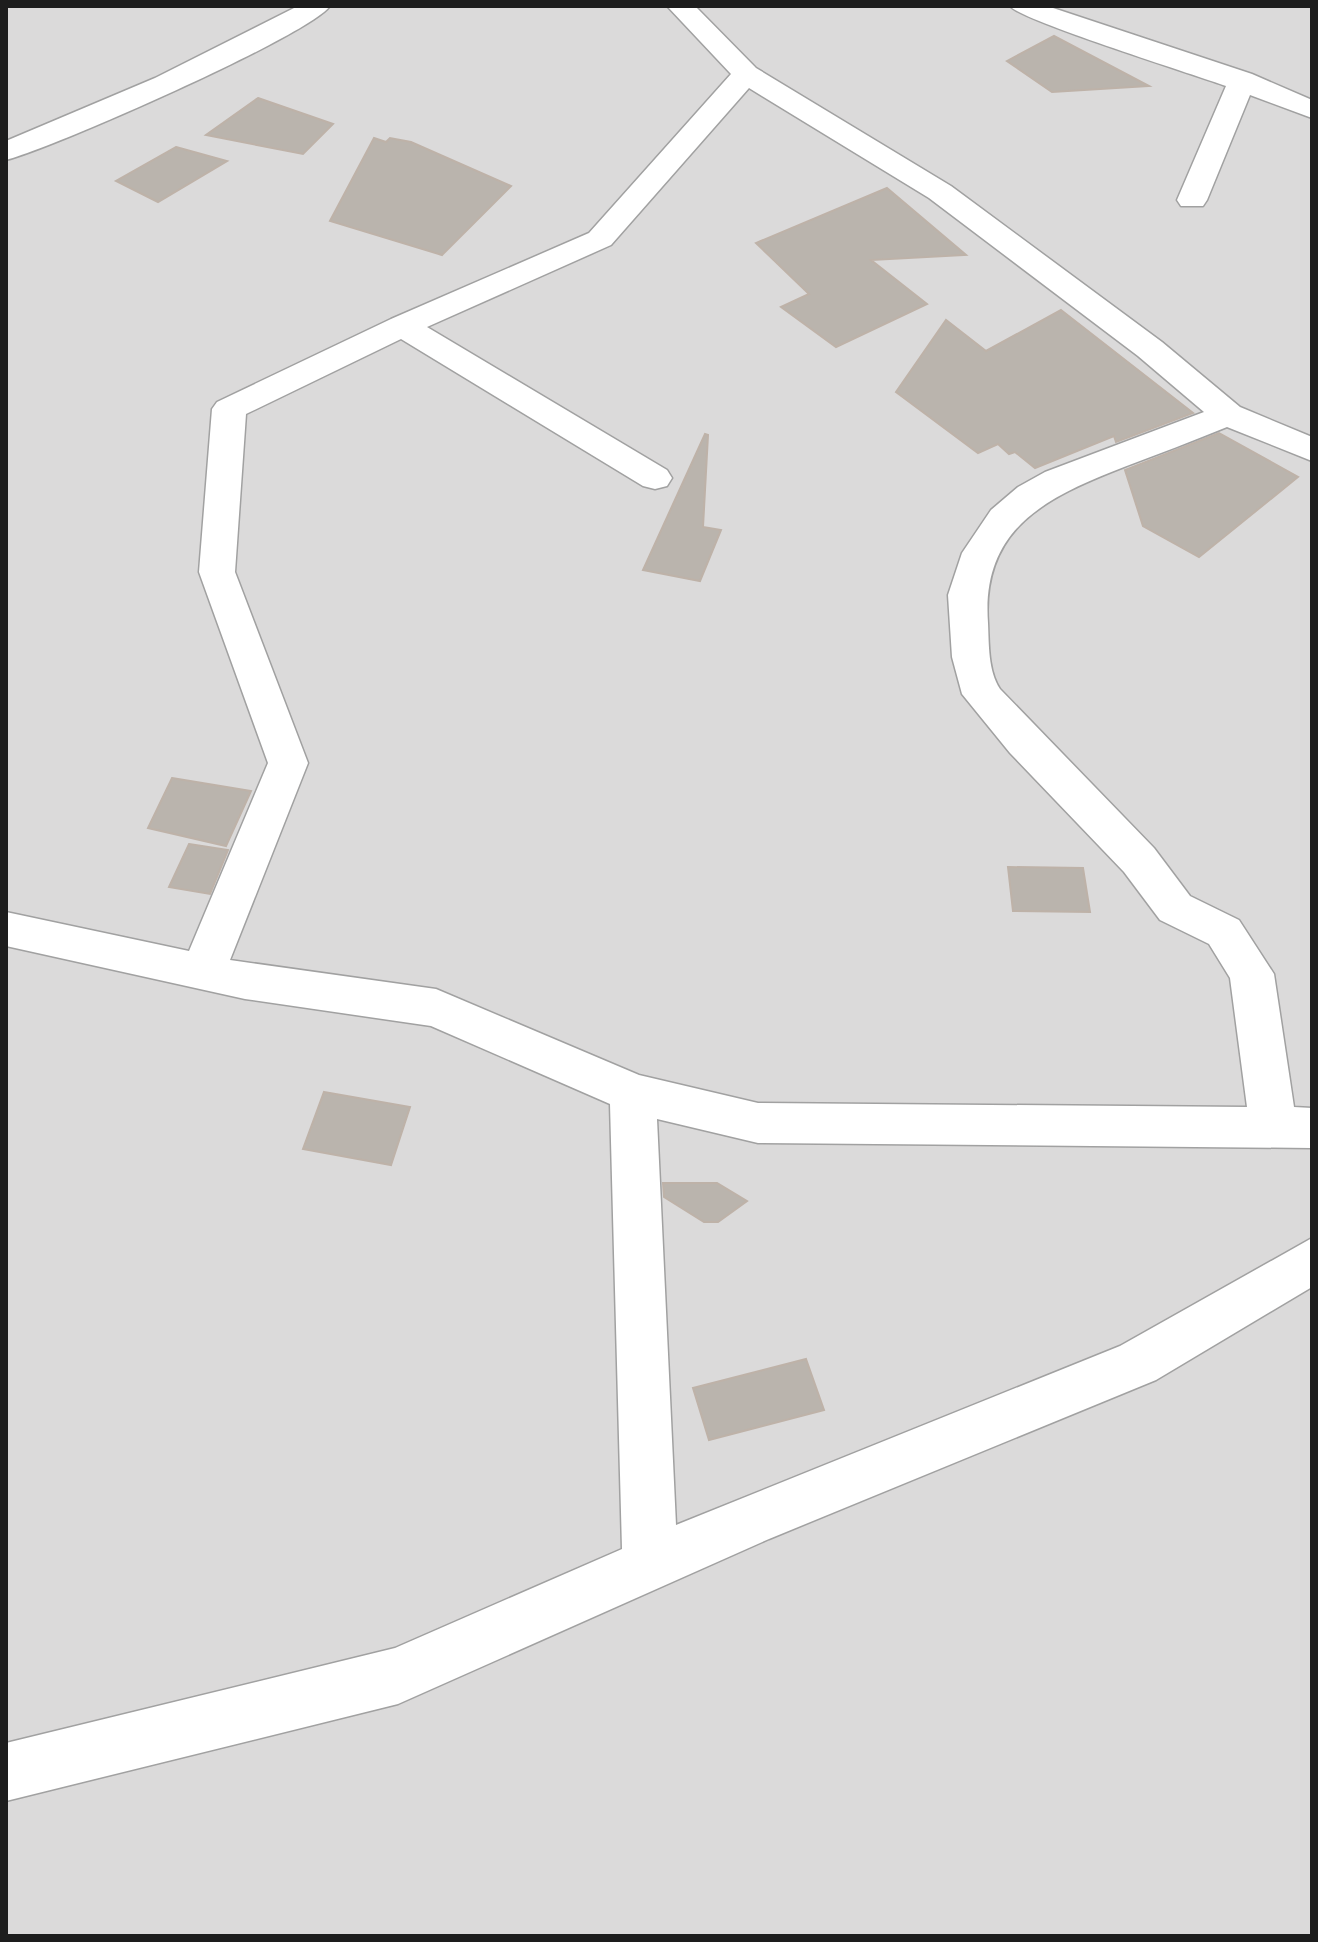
<svg xmlns="http://www.w3.org/2000/svg" width="1318" height="1942" font-family="'Golos Text',sans-serif">
	<style>
		.residential { fill: #dbdada }
		.building { fill: #bab4ad; stroke: #beb2a8; stroke-width: 2 }
		.lines { fill: none; stroke-linecap: round; stroke-linejoin: round }
		.street-casing { stroke: #a1a1a1; stroke-width: 3 }
		.street { fill: #fff; fill-rule: evenodd }
	</style>
	<rect width="100%" height="100%" fill="#eeebe4"/>
	<rect class="residential" x="6" y="6" width="1306" height="1930"/>
	<g class="building">
		<polygon points="1054,36 1149,86 1052,92 1007,61"/>
		<polygon points="258,98 333,124 303,154 206,135"/>
		<polygon points="374,138 386,142 390,138 411,142 511,186 442,255 330,221"/>
		<polygon points="176,147 227,161 158,202 116,181"/>
		<polygon points="887,188 966,255 871,260 927,304 836,347 781,307 809,294 756,243"/>
		<polygon points="1061,310 1193,413 1116,442 1114,436 1035,468 1015,452 1009,454 998,444 978,453 896,392 946,320 986,351"/>
		<polygon points="1219,433 1298,477 1199,557 1143,526 1125,470"/>
		<polygon points="705,434 708,435 703,527 721,530 700,581 643,570"/>
		<polygon points="172,778 251,791 226,846 148,828"/>
		<polygon points="189,844 228,850 210,894 169,887"/>
		<polygon points="1008,867 1083,868 1090,912 1013,911"/>
		<polygon points="324,1092 410,1107 391,1165 303,1149"/>
		<polygon points="663,1183 717,1183 747,1201 718,1222 704,1222 664,1197"/>
		<polygon points="806,1359 824,1410 709,1440 693,1388"/>
	</g>
	<g class="lines">
		<g class="street-casing">
			<g id="street">
				<path d="M298 6H330C310 35 51 149 6 160V141L155 78Z"/>
				<path d="M667 6H695L756 68 951 186 1162 342 1240 407 1312 437V461L1227 427C1193 441 1158 454 1124 467 1047 497 981 528 988 623 989 644 988 671 1000 689L1154 848 1190 896 1239 920 1274 974 1294 1107 1312 1108V1148L758 1143 657 1119 676 1525 1120 1346 1312 1238V1287L1156 1380 769 1539 398 1704 6 1801V1743L395 1648 622 1549 610 1104 431 1026 245 999 6 946V912L189 951 268 763 199 572 212 409 217 402 391 319 589 233 731 74ZM749 88 929 198 1138 356 1204 412 1045 472 1018 487 991 510 962 553 948 595 952 657 962 694 1010 753 1124 872 1160 920 1209 944 1230 978 1247 1107 758 1103 639 1075 436 989 230 960 308 763 235 572 246 414 401 339 643 486 655 489 667 486 672 478 667 470 427 327 611 245Z"/>
				<path d="M1010 6H1047L1252 74 1312 100V118L1250 95 1207 200 1203 206H1181L1177 200 1226 86C1196 75 1020 20 1010 6Z"/>
			</g>
		</g>
		<use href="#street" class="street"/>
	</g>
	<rect width="1318" height="1942" fill="none" stroke="#1d1d1d" stroke-width="16"/>
</svg>
